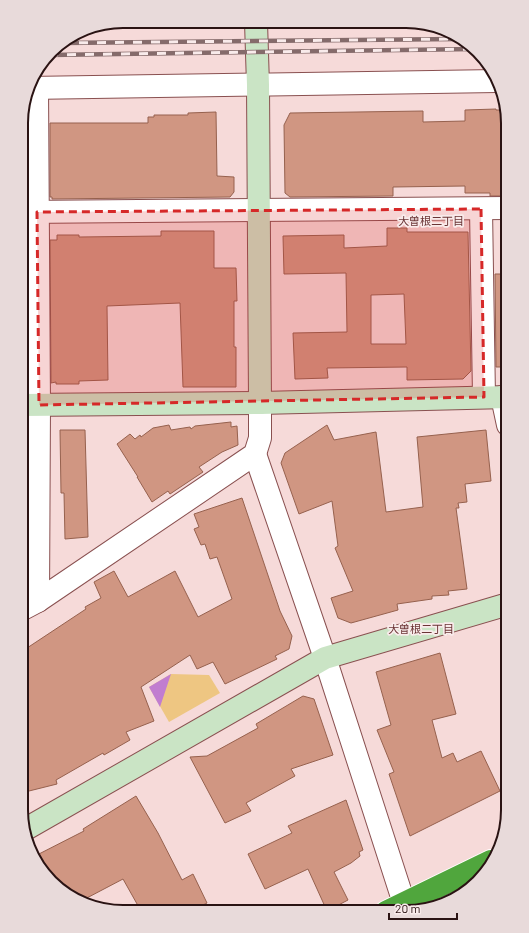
<svg xmlns="http://www.w3.org/2000/svg" width="529" height="933" font-family="Barlow,'Noto Sans JP',sans-serif">
	<style>
		.green { fill: #eec682 }
		.water { fill: #c17dd0 }
		.building { fill: #d09682; stroke: #96614e; fill-rule: evenodd }
		.lines { fill: none; stroke-linecap: round; stroke-linejoin: round }
		.street-casing { stroke: #895050; stroke-width: 24 }
		.secondary-casing { stroke: #895050; stroke-width: 24 }
		.highway-casing { stroke: #fff; stroke-width: 24 }
		.street { stroke: #fff; stroke-width: 22 }
		.secondary { stroke: #cae4c5; stroke-width: 22 }
		.highway { stroke: #50a63d; stroke-width: 22 }
		.rail-casing { stroke: #856b6b; stroke-width: 4.5 }
		.rail { stroke: #f9ebeb; stroke-width: 3; stroke-dasharray: 9; stroke-linecap: butt }
		.marked { fill: #d62828; fill-opacity: 0.2; stroke: #d62828; stroke-width: 3; stroke-dasharray: 8 5; stroke-linejoin: round }
		.labels { text-anchor: middle; dominant-baseline: central; stroke-width: 3.5; stroke-linejoin: round; paint-order: stroke }
		.neighbourhood-label { font-size: 11px; fill: #6a3435; stroke: #f9ebeb }
		.rim { fill: none; stroke: #2a1313; stroke-width: 2 }
	</style>
	<rect width="100%" height="100%" fill="#f6dad9"/>
	<polygon class="green" points="171,674 209,675 220,693 169,722 149,687"/>
	<polygon class="water" points="171,674 160,707 149,687"/>
	<g class="building">
		<polygon points="496,109 496,110 506,110 508,123 508,196 490,196 490,193 465,193 465,186 393,187 393,196 290,197 285,193 284,125 290,113 423,111 423,122 465,121 465,110"/>
		<polygon points="216,112 217,176 234,177 234,192 230,197 52,199 52,197 50,197 50,123 148,123 148,117 154,117 154,115 188,115 188,113"/>
		<polygon points="25,148 25,198 22,198 22,149"/>
		<path d="M387 228H407V232H468L471 371 463 379 407 380V367L327 368 328 378 295 379 293 333 347 332 346 273 284 274 283 236 344 235V248L387 246ZM404 294 406 344H371V295Z"/>
		<polygon points="161,231 214,231 214,268 236,268 237,301 234,301 234,347 236,347 236,387 183,387 180,303 107,306 108,380 79,381 79,384 56,384 56,382 51,383 50,240 57,240 57,235 79,235 79,237 161,236"/>
		<polygon points="22,241 25,241 26,280 22,280"/>
		<polygon points="495,274 508,274 508,367 496,367"/>
		<rect x="22" y="324" width="4" height="60"/>
		<polygon points="231,422 231,427 237,426 238,445 222,452 199,467 203,472 170,494 168,491 152,502 137,477 138,477 117,444 130,434 135,439 140,435 141,437 153,428 169,425 171,430 190,427 191,429 195,426"/>
		<polygon points="21,424 26,428 26,450 21,451"/>
		<polygon points="327,425 334,440 376,432 386,512 423,507 417,437 486,430 491,481 465,484 467,502 458,503 459,508 456,508 467,589 448,591 449,595 432,596 432,599 397,604 398,610 351,623 338,618 331,598 353,591 335,548 338,546 332,501 299,514 281,463 285,453"/>
		<polygon points="60,430 85,430 88,537 65,539 64,493 61,493"/>
		<polygon points="242,498 280,611 292,636 289,649 275,656 277,659 225,684 213,662 197,669 190,655 141,687 154,721 126,732 130,740 104,755 103,753 56,780 57,784 21,793 21,652 86,609 85,607 101,598 94,582 114,571 128,597 175,571 198,617 232,599 217,557 210,559 205,544 201,545 194,529 199,527 194,514"/>
		<polygon points="440,653 456,714 432,720 442,758 453,753 457,762 481,751 500,791 410,836 389,774 394,772 377,730 391,725 376,672"/>
		<polygon points="303,696 314,699 333,755 291,769 295,776 246,803 251,811 225,823 190,757 207,756 258,728 256,724"/>
		<polygon points="136,796 158,833 182,880 193,874 207,903 191,911 141,911 123,879 83,900 61,891 35,856 84,831 83,829"/>
		<polygon points="346,800 363,850 359,852 360,856 351,863 334,872 348,900 327,911 308,869 265,889 248,854 292,833 288,826"/>
	</g>
	<g class="lines">
		<g class="street-casing">
			<g id="street">
				<polyline points="28,88 497,81"/>
				<polyline points="37,88 39,405 38,601"/>
				<polyline points="481,209 484,397"/>
				<polyline points="22,212 508,208"/>
				<polyline points="502,397 508,425"/>
				<polyline points="255,454 325,658 404,903"/>
				<polyline points="21,610 38,601 255,454 260,438 260,403"/>
			</g>
		</g>
		<g class="secondary-casing">
			<g id="secondary">
				<polyline points="256,22 258,85 260,403"/>
				<polyline points="21,405 260,403 508,397"/>
				<polyline points="24,830 325,658 508,604"/>
			</g>
		</g>
		<g class="highway-casing">
			<polyline id="highway" points="386,912 491,861"/>
		</g>
		<use href="#street" class="street"/>
		<use href="#secondary" class="secondary"/>
		<use href="#highway" class="highway"/>
		<g class="rail-casing">
			<g id="rail">
				<polyline points="61,43 458,39"/>
				<polyline points="49,55 475,49"/>
			</g>
		</g>
		<use href="#rail" class="rail"/>
	</g>
	<path class="marked" d="M481 209 484 397 39 405 37 212Z"/>
	<g class="labels">
		<g class="neighbourhood-label">
			<text x="431" y="220">大曽根二丁目</text>
			<text x="421" y="628">大曽根二丁目</text>
		</g>
	</g>
	<path d="M0 0H529V933H0ZM123 28H406A95 95 0 0 1 501 123V810A95 95 0 0 1 406 905H123A95 95 0 0 1 28 810V123A95 95 0 0 1 123 28Z" fill="#e8dada" fill-rule="evenodd"/>
	<path class="rim" d="M123 28H406A95 95 0 0 1 501 123V810A95 95 0 0 1 406 905H123A95 95 0 0 1 28 810V123A95 95 0 0 1 123 28Z"/>
	<path d="M389 913v6h68v-6" fill="none" stroke="#2a1313" stroke-width="2"/>
	<text x="395" y="913" font-size="12" fill="#2a1313" stroke="#f9ebeb" stroke-width="3" paint-order="stroke">20 m</text>
</svg>
